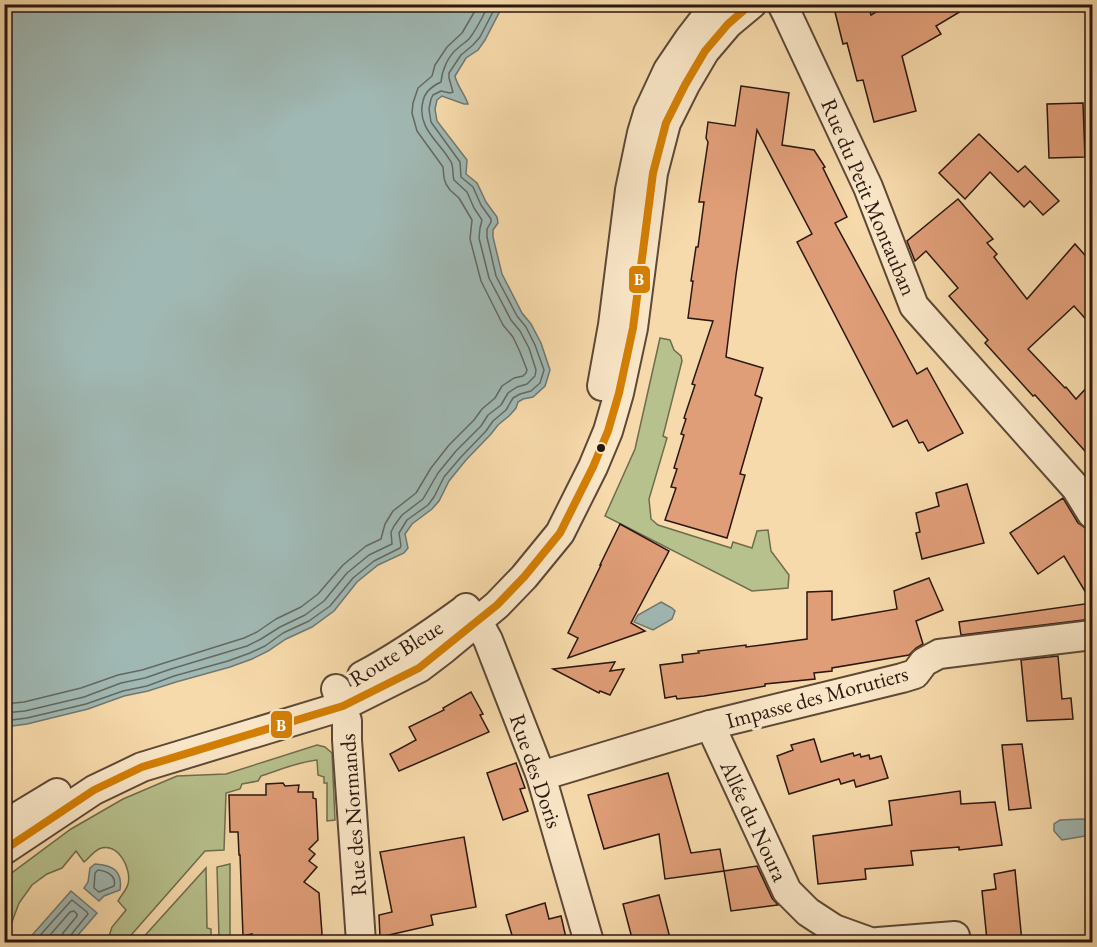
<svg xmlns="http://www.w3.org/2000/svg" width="1097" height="947" font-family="'EB Garamond',serif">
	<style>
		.green { fill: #b7c18d; stroke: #706c4e; stroke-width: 1.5 }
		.water { fill: #a0b8b3; stroke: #717871; stroke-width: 1.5 }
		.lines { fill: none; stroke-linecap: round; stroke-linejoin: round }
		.shore { stroke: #656861; stroke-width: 1.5 }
		.building { fill: #e09e78; stroke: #2a170f; stroke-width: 1.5 }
		.minor-casing { stroke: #5d4836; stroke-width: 32 }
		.minor { stroke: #fae7c8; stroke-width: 28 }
		.bus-1-casing { stroke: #fae7c8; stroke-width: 12 }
		.bus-1 { stroke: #d47f03; stroke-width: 8 }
		.bus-dot { fill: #2a170f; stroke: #fae7c8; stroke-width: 2 }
		.labels { text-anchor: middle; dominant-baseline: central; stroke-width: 6; stroke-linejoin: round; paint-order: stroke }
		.street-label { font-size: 22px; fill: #2a170f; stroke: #fae7c8 }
		.line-badge { stroke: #fae7c8; stroke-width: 2 }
		.badge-label { font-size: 16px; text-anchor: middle; font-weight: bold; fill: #fff }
	</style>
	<rect width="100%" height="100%" fill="#f7daab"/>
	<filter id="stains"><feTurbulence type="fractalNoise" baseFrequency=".00333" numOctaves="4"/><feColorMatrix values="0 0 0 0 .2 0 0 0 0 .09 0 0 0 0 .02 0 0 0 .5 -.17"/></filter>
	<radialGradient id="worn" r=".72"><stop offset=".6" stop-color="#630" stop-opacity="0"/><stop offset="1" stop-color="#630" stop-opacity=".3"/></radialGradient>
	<g class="green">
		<polygon points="660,338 670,340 674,350 681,356 682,361 663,436 667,438 649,499 651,519 658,525 731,548 733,542 752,548 757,531 768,530 771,551 789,575 788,588 752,591 605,516 635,449"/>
		<path d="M317 745 325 747 332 753 335 820 327 821V783H324V777L318 775 317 760C298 762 279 770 261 776L258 781 242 784 240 789 226 793 224 850 205 851 125 942H111L108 939 112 927 126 910 118 901C121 895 126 891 128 884 132 869 118 841 99 849 93 852 89 858 84 862L76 851 62 868 47 874 32 885 19 903 10 927 5 933V878L71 829 123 799 177 776 226 774Z"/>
		<polygon points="230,864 230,937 219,938 217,867"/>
		<polygon points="206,868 207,928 211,929 211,937 206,937 205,942 139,942"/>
	</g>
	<g class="water">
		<path d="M4 5H503L485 40 478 50 466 58 455 76C457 86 465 94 468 104H464L442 96 437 100 435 109 437 121 467 160 466 174 477 183 486 202 497 217 498 223 493 230V237L502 274 522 313 531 324 541 343 550 370 545 386 533 397 523 399 518 402 516 408 510 415 498 425 491 434 466 460 449 481 439 501 432 509 412 524 405 534 408 548 404 553 378 565 357 582 334 611 312 627 286 639 268 651 252 659 230 667 176 682 148 691 124 696 88 709 27 724 5 727Z"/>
		<polygon points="661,602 672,608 675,611 672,619 653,630 634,622 638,615"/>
		<polygon points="1082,819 1087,820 1091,824 1090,833 1085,836 1062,840 1054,831 1054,824 1060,820"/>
		<path d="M95 864C113 865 123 871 120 890L104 896 99 901 84 888 88 882 90 868Z"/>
		<polygon points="71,891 97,913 72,942 26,942"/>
	</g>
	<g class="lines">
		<g class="shore">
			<polyline points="4,704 24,702 81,688 118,675 142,670 244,638 257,632 276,619 301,607 318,594 343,565 366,546 381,539 385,524 393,511 416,493 431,468 449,445 474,420 482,409 495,398 502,386 514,378 523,376 526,373 527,370 520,352 513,337 503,325 481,281 470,239 472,220 459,198 450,190 446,184 444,178 443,167 417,131 412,113 413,103 418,88 432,76 435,65 447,47 462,33 479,4"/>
			<path d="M4 713 25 711 84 697 121 683 145 678 171 669 247 646 261 639 280 627 305 615 324 601 347 573 369 555 392 544 391 532 394 526 402 515 423 499 438 473 456 451 481 426 488 415 501 405 508 393 517 387 527 384 535 376 536 370 529 348 520 331 511 320 489 278 479 238 480 228 482 220 474 208 467 192 454 180C452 174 454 167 451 162 440 142 416 128 423 101 425 91 432 86 441 82 442 70 448 56 458 48 461 45 466 42 469 39 477 29 483 16 489 4"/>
			<polyline points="4,721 27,718 86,704 123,691 147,686 174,676 228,661 250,653 265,646 283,633 309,621 330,606 353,578 374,561 400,548 401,546 399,533 407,520 428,505 434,497 444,477 461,457 486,431 493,421 506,410 513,398 520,394 531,391 540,383 544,370 535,345 526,327 517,316 496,276 487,237 487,229 491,222 491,219 481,205 473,187 461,177 460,162 431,122 429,109 431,99 433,95 441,91 450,93 453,92 449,78 449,73 461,55 473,45 480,37 497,4"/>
			<path d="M98 870C107 871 117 876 114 886L99 892 94 888 95 873Z"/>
			<polyline points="34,942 70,902 72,900 87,912 88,914 70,936 68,942"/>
			<polyline points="44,942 70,912 74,911 77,914 77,916 63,933 61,942"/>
		</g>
	</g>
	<g class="building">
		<polygon points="833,4 868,4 871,15 889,4 973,4 936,26 941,34 902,56 916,111 874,122 863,80 857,81 847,43 843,44"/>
		<polygon points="741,86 789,93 782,145 814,150 825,167 823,168 847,217 835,223 917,374 927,368 963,433 928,451 923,442 919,443 907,420 893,427 797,242 812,234 757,130 736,275 726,357 763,368 755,395 762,398 740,474 745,475 727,538 665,520 676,488 671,487 677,469 674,468 684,435 681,434 686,419 684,418 695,385 692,384 713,321 688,318 693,281 691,281 696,247 698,247 704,202 699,202 708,142 706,138 708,122 735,126"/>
		<polygon points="1083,103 1085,157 1049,158 1047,104"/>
		<polygon points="979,134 1018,172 1025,166 1059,201 1043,215 1030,201 1024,207 990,172 965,199 939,173"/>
		<polygon points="958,199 993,239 987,243 997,254 994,257 1027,299 1075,244 1092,263 1092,326 1074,306 1028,349 1065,388 1066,387 1076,399 1092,382 1092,459 1035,395 1033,396 985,343 988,340 949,296 958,288 926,251 915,261 907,241"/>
		<polygon points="967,484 984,543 922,559 916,533 920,532 916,513 939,506 936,493"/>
		<polygon points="1063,498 1078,523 1087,529 1092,538 1092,619 961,635 959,622 1092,603 1064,556 1038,574 1010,533"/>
		<polygon points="620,524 669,551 631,623 645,631 568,658 578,638 568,633 601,565 600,565"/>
		<polygon points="929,578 943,610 916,621 923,644 916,648 909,655 832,668 832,671 814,673 815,679 765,684 765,686 704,696 677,699 676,696 665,698 660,665 683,662 682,655 699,653 698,651 746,645 746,647 807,639 807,592 832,591 832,620 897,609 894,591"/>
		<polygon points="1058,656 1062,699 1071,698 1073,719 1027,721 1021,660"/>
		<polygon points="615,662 610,671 624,669 610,695 600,691 599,693 553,669"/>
		<polygon points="471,692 483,714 480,715 489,732 399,771 390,754 416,740 409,727 444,710 443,708"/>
		<polygon points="814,739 821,762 853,753 854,756 860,754 861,757 869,755 870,759 881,756 888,778 856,787 854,780 841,784 839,779 789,794 777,756 793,750 791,745"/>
		<polygon points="1022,744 1031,808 1009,810 1002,745"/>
		<polygon points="516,763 525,788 520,789 528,811 503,820 487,773"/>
		<polygon points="668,773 691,853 720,849 724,871 665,879 659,834 604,849 588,795"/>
		<polygon points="283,783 285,786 299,785 298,792 313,792 313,798 316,799 318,840 309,849 315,854 309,861 317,867 304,882 319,893 322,934 314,942 253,942 252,934 243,936 240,855 239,855 238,832 230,832 229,795 266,795 266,784"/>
		<polygon points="960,791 961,804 995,802 1002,845 959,850 959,847 911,851 913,865 865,869 866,879 818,884 813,836 892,825 889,801"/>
		<polygon points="464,837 476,907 431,915 433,925 380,937 379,915 392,912 380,852"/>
		<polygon points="757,866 772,898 778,905 731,911 724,871"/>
		<polygon points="1015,870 1022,942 1005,942 1004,938 987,940 982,891 996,889 994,874"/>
		<polygon points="659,895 671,942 633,942 623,904"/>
		<polygon points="545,903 549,919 561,916 567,942 514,942 506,915"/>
	</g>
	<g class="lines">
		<g class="minor-casing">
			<g id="minor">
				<polyline points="782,4 787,14 868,187 914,306 1076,488 1092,514"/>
				<polyline points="602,386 613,325 630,190 642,133 648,113 668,70 689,39 716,4"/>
				<polyline points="466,608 478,622 488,640 541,776 589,942"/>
				<path d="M362 676C398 657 431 634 464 610"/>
				<polyline points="336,689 347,721 347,740 361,942"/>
				<polyline points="710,725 787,891 808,912 834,929 870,942"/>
				<polyline points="541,776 710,725 902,678 915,674 924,662 939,654 1092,635"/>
				<polyline points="4,825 57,793"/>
				<polyline points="4,850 94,790 142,767 343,706 419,668 444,649 497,605 524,577 560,533 593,467 608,431 619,393 633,328 653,173 666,123 685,85 705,51 728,24 752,4"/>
				<polyline points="878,942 955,936 956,942"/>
			</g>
		</g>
		<use href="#minor" class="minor"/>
		<g class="bus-1-casing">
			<polyline id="bus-1" points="4,850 94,790 142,767 343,706 419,668 497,605 524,577 560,533 593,467 608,431 619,393 633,328 653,173 666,123 685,85 705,51 728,24 751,4"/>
		</g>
		<use href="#bus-1" class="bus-1"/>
	</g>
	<circle class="bus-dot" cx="601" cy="448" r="5"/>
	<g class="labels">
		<g class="street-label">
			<text transform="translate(869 197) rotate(67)">Rue du Petit Montauban</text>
			<text transform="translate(396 653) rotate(-32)">Route Bleue</text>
			<text transform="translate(817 697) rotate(-15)">Impasse des Morutiers</text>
			<text transform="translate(536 771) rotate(71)">Rue des Doris</text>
			<text transform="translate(353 815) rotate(-94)">Rue des Normands</text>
			<text transform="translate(754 821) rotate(65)">Allée du Noura</text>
		</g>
	</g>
	<g class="line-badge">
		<rect x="628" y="265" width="23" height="29" rx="6" fill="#d47f03"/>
		<rect x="270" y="710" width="23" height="29" rx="6" fill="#d47f03"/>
	</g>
	<g class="badge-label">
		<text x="639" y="285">B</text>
		<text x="281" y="731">B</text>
	</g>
	<rect width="1097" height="947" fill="none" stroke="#f7daab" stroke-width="24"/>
	<rect x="6" y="6" width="1085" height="935" fill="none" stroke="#2a170f" stroke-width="3"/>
	<rect x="12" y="12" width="1073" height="923" fill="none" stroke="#2a170f" stroke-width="1.5"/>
	<rect width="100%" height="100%" filter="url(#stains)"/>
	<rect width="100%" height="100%" fill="url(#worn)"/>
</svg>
